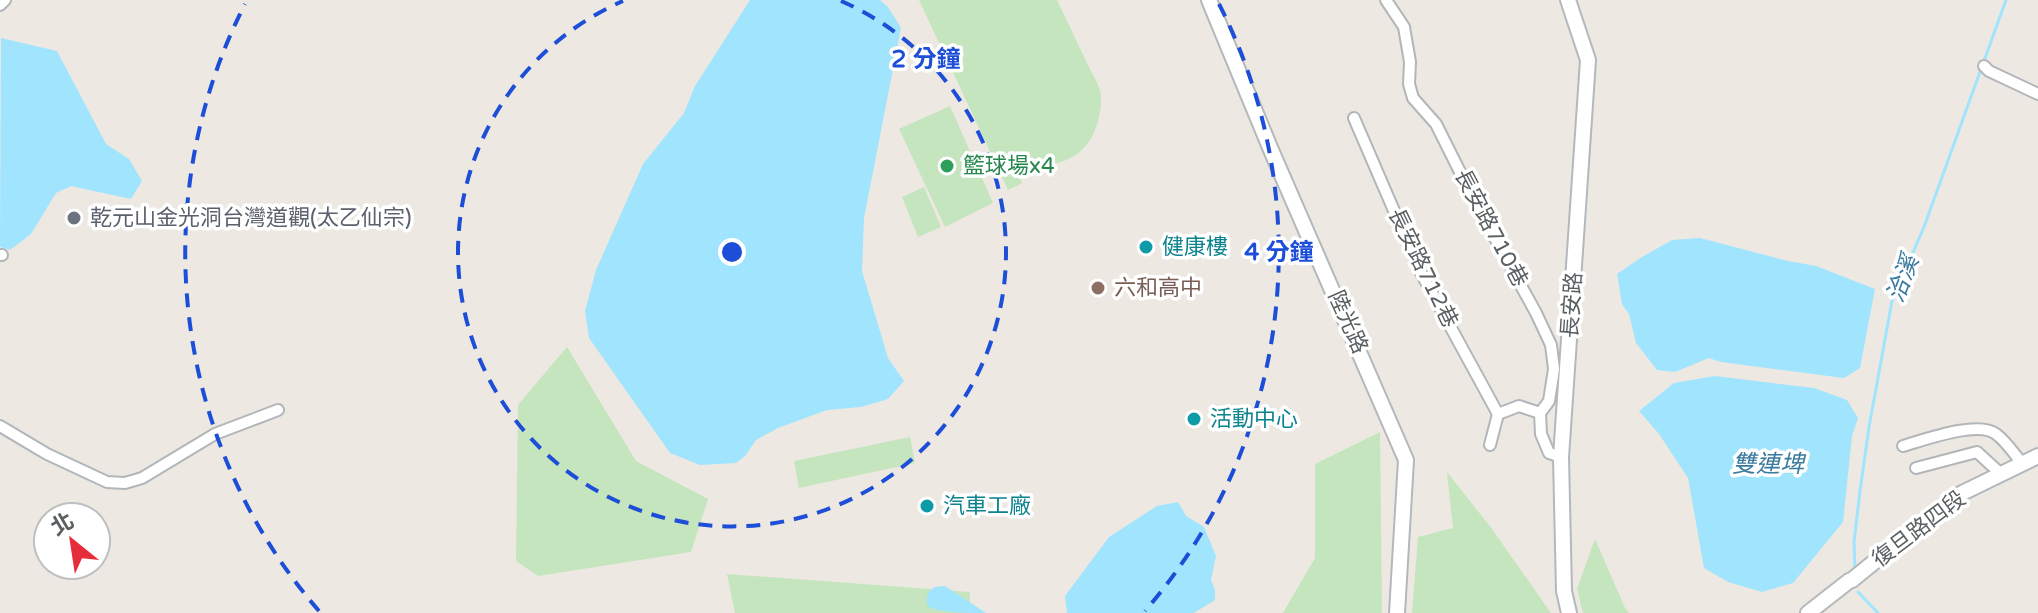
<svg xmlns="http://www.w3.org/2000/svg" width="2038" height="613" font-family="'Varela Round','Noto Sans TC',sans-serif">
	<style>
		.green { fill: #c4e5be }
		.water { fill: #a0e4fe }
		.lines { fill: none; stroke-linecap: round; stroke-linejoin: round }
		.stream { stroke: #a0e4fe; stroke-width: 3 }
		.street-casing { stroke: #b2b6b9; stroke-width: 14 }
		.secondary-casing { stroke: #b3b8bc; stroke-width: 18 }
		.street { stroke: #fff; stroke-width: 10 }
		.secondary { stroke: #fff; stroke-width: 14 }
		.ring { fill: none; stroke: #1d4ed8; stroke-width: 4; stroke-dasharray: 14 10 }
		.leisure-dot { fill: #2e9e5b; stroke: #fff; stroke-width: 3 }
		.worship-dot { fill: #6b7280; stroke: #fff; stroke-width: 3 }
		.culture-dot { fill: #0f9aa8; stroke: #fff; stroke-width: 3 }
		.education-dot { fill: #8d6e63; stroke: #fff; stroke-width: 3 }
		.labels { text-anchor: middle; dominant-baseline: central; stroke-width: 7; stroke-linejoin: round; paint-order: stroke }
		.leisure-label { font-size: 22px; fill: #27864d; stroke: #fff; text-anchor: start }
		.worship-label { font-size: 22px; fill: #5b616d; stroke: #fff; text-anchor: start }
		.street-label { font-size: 22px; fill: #5a5f62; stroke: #fff }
		.culture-label { font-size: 22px; fill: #0d838f; stroke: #fff; text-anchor: start }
		.education-label { font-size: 22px; fill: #785e54; stroke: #fff; text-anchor: start }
		.water-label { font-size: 24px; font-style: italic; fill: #397a9e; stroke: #fff }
		.centre { fill: #1d4ed8; stroke: #fff; stroke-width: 4 }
		.ring-label { font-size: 24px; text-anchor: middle; font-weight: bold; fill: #1d4ed8; stroke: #fff; stroke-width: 7; stroke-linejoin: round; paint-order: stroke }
	</style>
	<rect width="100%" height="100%" fill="#ede9e2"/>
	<g class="green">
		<path d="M919 0H1057C1067 21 1077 42 1087 63 1091 72 1098 82 1100 91 1102 98 1101 109 1099 116 1091 161 1050 174 1012 158L1022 183 1008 190Z"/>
		<polygon points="950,106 993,203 945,227 899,129"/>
		<polygon points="924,187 941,227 918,237 902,197"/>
		<polygon points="567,347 636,461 708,499 691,552 538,576 516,561 518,405"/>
		<polygon points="1380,432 1382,613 1283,613 1315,558 1315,464"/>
		<polygon points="910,437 915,463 799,488 794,461"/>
		<polygon points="1447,472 1492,529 1551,613 1412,613 1418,537 1453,528"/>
		<polygon points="1595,539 1625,608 1629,613 1583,613 1577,589"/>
		<polygon points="727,574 970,592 969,613 735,613"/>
	</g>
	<g class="water">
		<polygon points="750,0 880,0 888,7 901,28 864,218 862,271 888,358 904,381 888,399 861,407 827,410 778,428 756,440 745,456 736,463 700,465 670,453 589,338 585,311 596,270 643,164 684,113 695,86"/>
		<polygon points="1,38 57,51 106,144 129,159 142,181 131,199 71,186 56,193 31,234 10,250 0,247"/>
		<polygon points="1700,238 1788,261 1816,266 1875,289 1860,368 1844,378 1721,362 1709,358 1675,372 1657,370 1636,343 1629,314 1622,304 1617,274 1642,257 1672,240"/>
		<polygon points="1715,376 1814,388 1847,400 1858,418 1852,436 1843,522 1793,583 1762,592 1728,582 1704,568 1688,478 1659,434 1639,411 1674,383"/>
		<polygon points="1178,502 1186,516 1204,527 1216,556 1211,580 1215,590 1215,600 1194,613 1067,613 1065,596 1109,537 1157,506"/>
		<path d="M945 586 986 613C974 613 934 613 928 606 926 602 927 597 928 593L934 587Z"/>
	</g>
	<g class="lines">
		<g class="stream">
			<polyline points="1855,572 1854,542 1860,491 1869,427 1892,301 1924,227 2006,0"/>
			<polyline points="1858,592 1878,613"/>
		</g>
		<g class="street-casing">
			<g id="street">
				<polyline points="1386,0 1404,27 1410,62 1409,84 1413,98 1436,124 1472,196 1536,313 1551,345 1554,369 1549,401 1540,413 1541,434 1549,453 1561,457"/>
				<polyline points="0,5 5,0"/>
				<polyline points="1984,66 1989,71 2038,94"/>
				<polyline points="1354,118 1420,271 1498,414"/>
				<polyline points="0,255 2,255"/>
				<polyline points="0,426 47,454 107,482 125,483 142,478 215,434 278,410"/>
				<polyline points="1490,445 1498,414 1519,406 1540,413"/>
				<path d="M1903 446C1924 440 1978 420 1996 434 2006 441 2014 454 2022 463"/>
				<polyline points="1916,468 1977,452 2001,474"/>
			</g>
		</g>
		<g class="secondary-casing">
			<g id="secondary">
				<polyline points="1209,0 1271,150 1406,460 1397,613"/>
				<polyline points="1568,0 1588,60 1561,457 1564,591 1569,613"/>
				<polyline points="1808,613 1849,581 1852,580 1954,497 2038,456"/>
			</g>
		</g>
		<use href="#street" class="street"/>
		<use href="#secondary" class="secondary"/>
	</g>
	<g class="ring">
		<path d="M841 1A274 274 0 1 1 623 1"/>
		<path d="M319 611A547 547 0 0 1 245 4M1219 4A547 547 0 0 1 1145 611"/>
	</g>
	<circle class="leisure-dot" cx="947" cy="166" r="8"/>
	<circle class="worship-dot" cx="74" cy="218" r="8"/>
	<g class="culture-dot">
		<circle cx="1146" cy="247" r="8"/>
		<circle cx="1194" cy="419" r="8"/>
		<circle cx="927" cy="506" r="8"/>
	</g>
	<circle class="education-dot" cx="1098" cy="288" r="8"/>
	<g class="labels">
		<g class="leisure-label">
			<text x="963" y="166">籃球場x4</text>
		</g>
		<g class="worship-label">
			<text x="90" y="218">乾元山金光洞台灣道觀(太乙仙宗)</text>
		</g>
		<g class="street-label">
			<text transform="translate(1491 228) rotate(62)">長安路710巷</text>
			<text transform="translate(1423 268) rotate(64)">長安路712巷</text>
			<text transform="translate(1572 305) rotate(-86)">長安路</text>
			<text transform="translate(1348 322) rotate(66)">陸光路</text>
			<text transform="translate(1919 529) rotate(-37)">復旦路四段</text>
		</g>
		<g class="culture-label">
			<text x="1162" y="247">健康樓</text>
			<text x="1210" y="419">活動中心</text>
			<text x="943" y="506">汽車工廠</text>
		</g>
		<g class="education-label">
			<text x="1114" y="288">六和高中</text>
		</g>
		<g class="water-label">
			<text transform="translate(1903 279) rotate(-69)">洽溪</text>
			<text x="1768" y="464">雙連埤</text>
		</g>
	</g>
	<circle cx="732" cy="252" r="12" class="centre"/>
	<g class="ring-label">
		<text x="926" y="67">2 分鐘</text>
		<text x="1279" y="260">4 分鐘</text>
	</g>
	<g transform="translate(72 541) rotate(330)"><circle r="38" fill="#ffffff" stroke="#bdbfc0" stroke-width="2"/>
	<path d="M0-6L14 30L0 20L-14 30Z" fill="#e72d3b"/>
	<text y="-12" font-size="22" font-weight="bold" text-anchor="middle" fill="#5a5f62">北</text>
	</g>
</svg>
